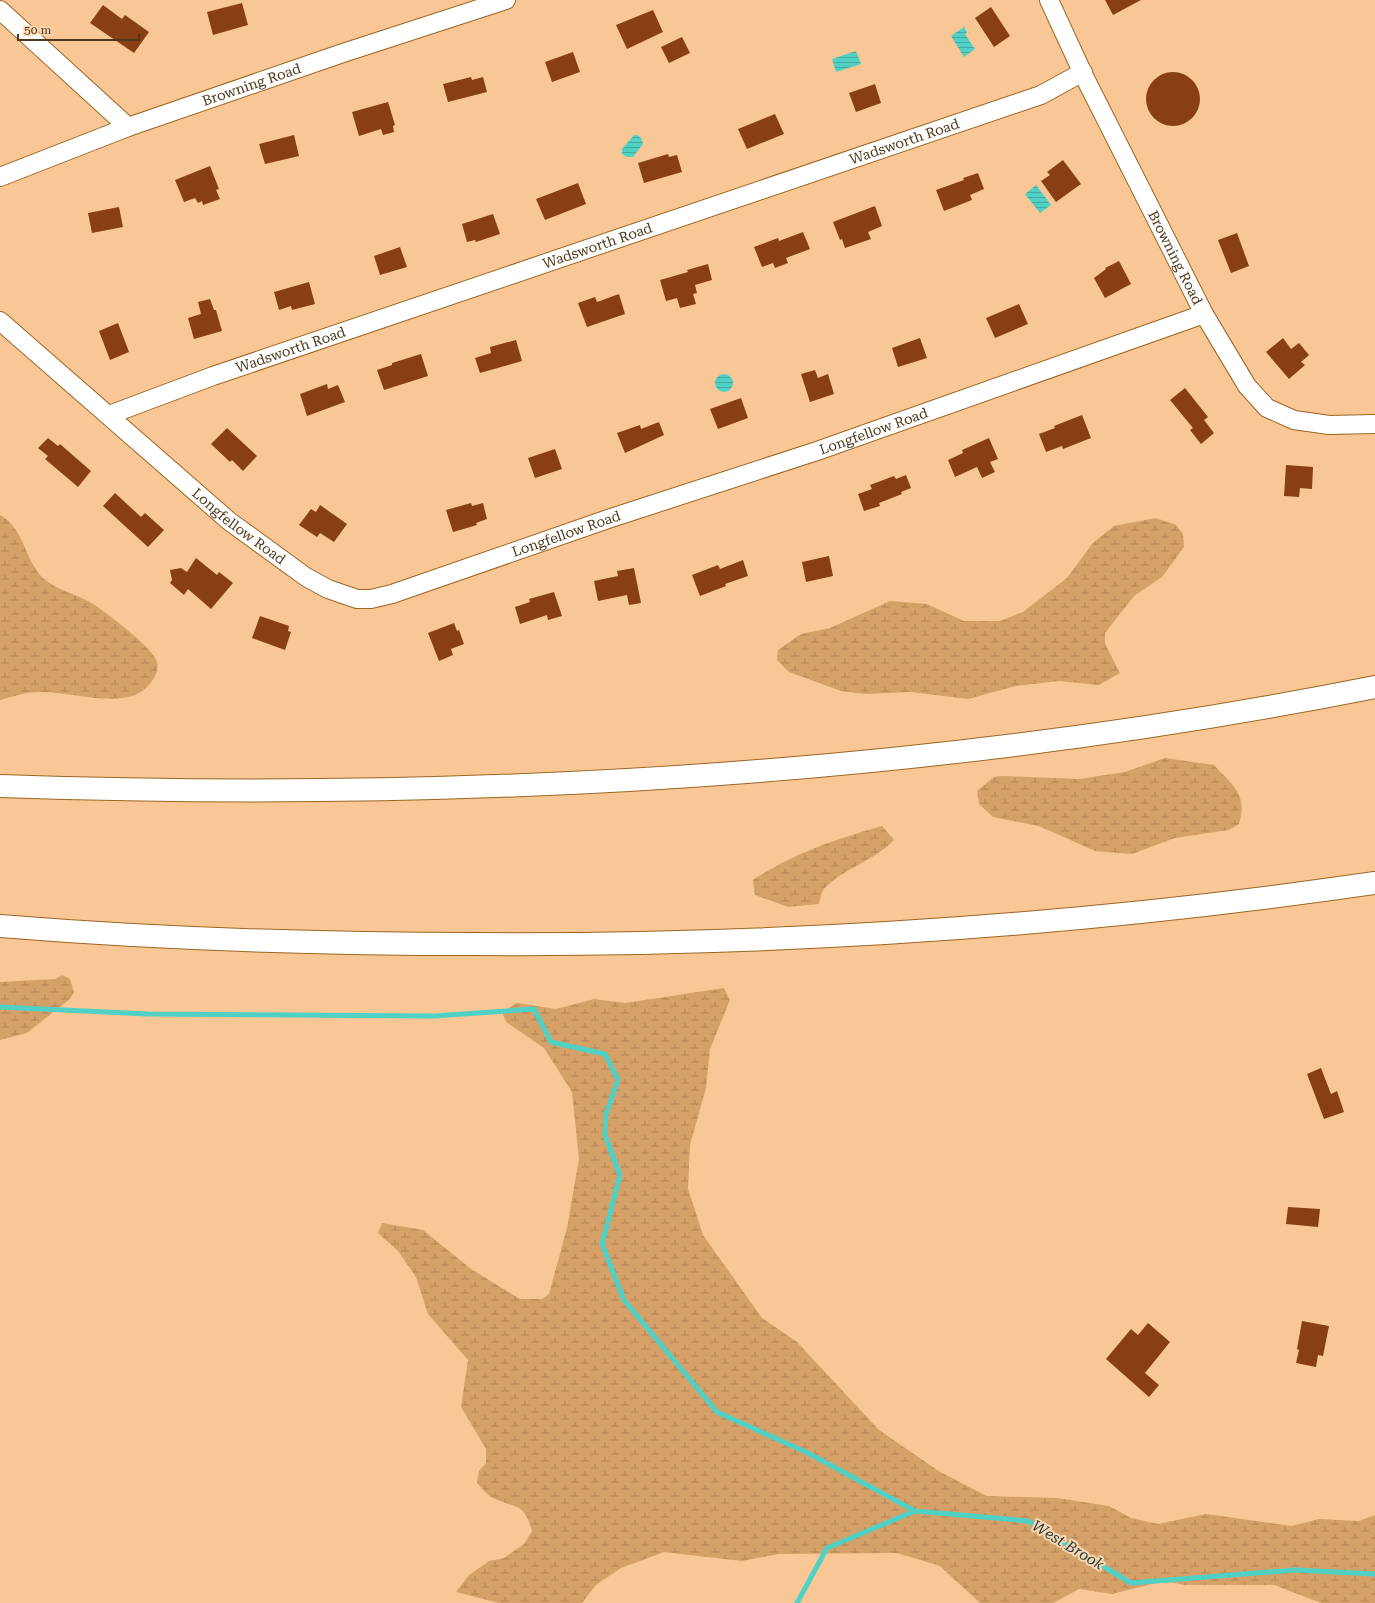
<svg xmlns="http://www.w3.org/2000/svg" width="1375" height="1603" font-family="'Roboto Serif',serif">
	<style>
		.wetland { fill: url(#wetland-marsh) }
		.water { fill: url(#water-rules) }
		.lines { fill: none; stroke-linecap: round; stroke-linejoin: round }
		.stream { stroke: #50d1c6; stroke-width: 5 }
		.building { fill: #883f14 }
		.minor-casing { stroke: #9c6522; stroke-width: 20 }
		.highway-casing { stroke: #9c6522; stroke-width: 24 }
		.minor { stroke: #fff; stroke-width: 18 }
		.highway { stroke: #fff; stroke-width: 22 }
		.labels { text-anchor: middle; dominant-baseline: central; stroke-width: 4; stroke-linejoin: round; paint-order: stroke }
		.street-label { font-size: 14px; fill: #4f371c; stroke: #fcd7b2 }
		.water-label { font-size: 15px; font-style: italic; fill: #233f3c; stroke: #fcd7b2 }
	</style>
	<defs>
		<pattern id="wetland-marsh" width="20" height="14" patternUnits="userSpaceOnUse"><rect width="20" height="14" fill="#d6a168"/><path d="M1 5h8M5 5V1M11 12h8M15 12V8" fill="none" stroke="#b08455"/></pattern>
		<pattern id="water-rules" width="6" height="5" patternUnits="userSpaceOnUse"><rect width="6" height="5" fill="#50d1c6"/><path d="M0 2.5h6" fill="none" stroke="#45aaa0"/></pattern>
	</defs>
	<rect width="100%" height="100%" fill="#f8c795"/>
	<g class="wetland">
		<path d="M0 515C24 527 25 562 44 579 58 591 77 594 93 604 106 612 154 649 157 662 160 675 148 688 137 694 112 706 67 691 38 692 25 692 12 697 0 700Z"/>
		<polygon points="1156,518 1176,525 1183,534 1184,547 1162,577 1134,596 1105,633 1105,644 1120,673 1099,685 1059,681 1016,686 968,699 910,692 865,694 841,691 789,672 777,660 778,650 801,634 830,628 890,601 927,604 964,621 1000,621 1023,612 1067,578 1093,543 1114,526"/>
		<path d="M1165 758 1214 765C1233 786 1248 794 1239 824L1229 830 1175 838 1132 854 1095 851 1039 826 993 817 979 804 977 791 994 777 1002 776 1079 779 1125 772Z"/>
		<path d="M882 826 894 840C874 861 842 869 824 889 821 893 820 899 819 904L788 907 755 895 753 880C796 852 834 840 882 826Z"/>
		<polygon points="62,975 70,979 74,992 70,999 27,1033 0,1040 0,982 56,979"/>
		<path d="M724 988 730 1000 710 1049 706 1088 690 1145 688 1189 703 1235 762 1318 797 1342 879 1430 940 1472 987 1496 1057 1498 1109 1506 1131 1518 1158 1524 1206 1514 1292 1526 1319 1519 1359 1521 1375 1515V1603H1321L1274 1585H1184L1164 1581 1112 1594 1079 1589 1053 1603H980L940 1566 897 1553 779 1554 742 1561 664 1552 621 1568 596 1585 582 1603H499L456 1592 469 1575 489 1561 504 1558 524 1544 532 1531C524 1502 517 1509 493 1498 487 1495 482 1488 477 1483L479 1471 486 1463V1449L461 1407 468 1360 428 1314 416 1277 398 1251 378 1233 382 1223 423 1230 471 1269 520 1299H542L549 1294 567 1228 579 1159 572 1092 544 1048 506 1022 502 1012 517 1003 556 1009 594 999 625 1003Z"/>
	</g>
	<g class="water">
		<polygon points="964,27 967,32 965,34 975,49 964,57 951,36"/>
		<polygon points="856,51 861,64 836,72 832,59"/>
		<polygon points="634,135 637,135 641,138 643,144 633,157 627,157 622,154 622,149"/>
		<polygon points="1036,185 1051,205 1040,213 1025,194"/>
		<circle cx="724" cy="383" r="9"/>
	</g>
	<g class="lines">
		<g class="stream">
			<polyline points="0,1007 148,1014 434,1016 534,1009 551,1042 605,1054 618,1080 606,1114 605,1135 620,1175 602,1244 624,1300 717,1412 808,1453 915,1511"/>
			<polyline points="797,1603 827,1548 915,1511 1028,1521 1131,1583 1295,1570 1375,1574"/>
		</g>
	</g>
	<g class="building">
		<polygon points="1105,0 1141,0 1113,15"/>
		<polygon points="242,3 248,25 213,35 207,12"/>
		<polygon points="103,5 122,19 125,15 149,32 134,53 90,23"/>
		<polygon points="991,7 1010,36 994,47 975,18"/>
		<polygon points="653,10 663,32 627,49 616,25"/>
		<polygon points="682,37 690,53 669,63 661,47"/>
		<polygon points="573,52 580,72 552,82 545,62"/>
		<circle cx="1173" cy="99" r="27"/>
		<polygon points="471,77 472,80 483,77 487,92 448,102 443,84"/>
		<polygon points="875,84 881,103 856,112 849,93"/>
		<polygon points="388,102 395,125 393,126 394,132 383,135 381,129 359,136 352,112"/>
		<polygon points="775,114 784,134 747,149 738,129"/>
		<polygon points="294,135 299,156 265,164 259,144"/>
		<polygon points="668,154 669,157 677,155 682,172 644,183 638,163"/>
		<polygon points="1063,160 1081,184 1056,202 1041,181 1050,175 1047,172"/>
		<polygon points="210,166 219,189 216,190 220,199 203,205 202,201 198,203 195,198 184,202 175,180"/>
		<polygon points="978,173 984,189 970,195 972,200 944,211 936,190 964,180 963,178"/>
		<polygon points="578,183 586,204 545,220 536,199"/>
		<polygon points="875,206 882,226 868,232 871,239 845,248 842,239 840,240 833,222"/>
		<polygon points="119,207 123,227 92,233 88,213"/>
		<polygon points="493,214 500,234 476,242 475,240 467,242 462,224"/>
		<polygon points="803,232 810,249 786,258 788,263 775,268 773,263 762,267 754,247 778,238 779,241"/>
		<polygon points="1237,233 1249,266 1231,273 1218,240"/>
		<polygon points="400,247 407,267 380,275 374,256"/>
		<polygon points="1119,261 1131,284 1105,298 1094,278 1106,269 1105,268"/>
		<polygon points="708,264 712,280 695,285 697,293 693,294 696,304 680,308 677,298 666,301 660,280 688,272 687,270"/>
		<polygon points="309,282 315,304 292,310 291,306 279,310 274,292"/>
		<polygon points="619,294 625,314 587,327 578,303 595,297 597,302"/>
		<polygon points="210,299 214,310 216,310 222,331 194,339 188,318 201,314 198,302"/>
		<polygon points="1019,304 1028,324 995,338 986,318"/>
		<polygon points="118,323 129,352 110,360 99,331"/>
		<polygon points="920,338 927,358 898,367 892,348"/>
		<polygon points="1283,338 1291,349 1299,343 1309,355 1301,362 1305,365 1289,379 1266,352"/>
		<polygon points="516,340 522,361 480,373 475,358 491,353 490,347"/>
		<polygon points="421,354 428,376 384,390 377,370 392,365 392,363"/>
		<polygon points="815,370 818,378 828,374 834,394 810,402 801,374"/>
		<polygon points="327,384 328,389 338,385 345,402 307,416 300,394"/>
		<polygon points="1185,388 1208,417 1204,420 1214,433 1201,444 1190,430 1193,428 1170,400"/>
		<polygon points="741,398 748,418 718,429 710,409"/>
		<polygon points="1082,415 1091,438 1063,449 1062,446 1046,452 1039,434 1055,428 1054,426"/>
		<polygon points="659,422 664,435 625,453 617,433 640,425 641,429"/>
		<polygon points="227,428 257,456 243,471 232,460 230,462 211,444"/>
		<polygon points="48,438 58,446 60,444 91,471 78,487 45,459 48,456 38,448"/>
		<polygon points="989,438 998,459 990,462 995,472 982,478 977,467 955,477 948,460 963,453 962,450"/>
		<polygon points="555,449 562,469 535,478 528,458"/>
		<polygon points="1286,465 1313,467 1312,489 1300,488 1299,497 1284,496"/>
		<polygon points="906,475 911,488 901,492 902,494 879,503 880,506 864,511 858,494 872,489 870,485 894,476 896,479"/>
		<polygon points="115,493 141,517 145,513 164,530 148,547 103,506"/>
		<polygon points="471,503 472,506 483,503 487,519 476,523 477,525 453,532 446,510"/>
		<polygon points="320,505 347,524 334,542 320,533 317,537 299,525 311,509 316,512"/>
		<polygon points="829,556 833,576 806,582 802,562"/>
		<polygon points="196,558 217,575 219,572 233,583 211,609 188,589 184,595 170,583 172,580 170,570 181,568 187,572"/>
		<polygon points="743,560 748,576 725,584 726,586 700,596 692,575 718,565 720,569"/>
		<polygon points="634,568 641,603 629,605 627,595 598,601 594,581 618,576 617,571"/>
		<polygon points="554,592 562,616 548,620 547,615 520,624 515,607 530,602 529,599"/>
		<polygon points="260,616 289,626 288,631 291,632 285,650 252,638"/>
		<polygon points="454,623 457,631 459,630 464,644 451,649 453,655 439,661 428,633"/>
		<polygon points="1321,1068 1331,1094 1337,1091 1344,1112 1324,1119 1307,1074"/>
		<polygon points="1288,1207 1320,1209 1318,1227 1286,1224"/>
		<polygon points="1302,1321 1329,1326 1323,1356 1318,1355 1316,1367 1296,1363 1299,1350 1297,1349"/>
		<polygon points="1148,1323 1170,1342 1145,1373 1159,1385 1149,1397 1106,1359 1131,1329 1138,1335"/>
	</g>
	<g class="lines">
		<g class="minor-casing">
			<g id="minor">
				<path id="s1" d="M1049 0 1085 78 1204 314 1247 386 1267 408 1294 420 1329 425 1375 424"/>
				<polyline points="0,10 128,127"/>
				<path id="s2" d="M0 177 128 127 343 53 506 0"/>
				<path id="s3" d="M0 321 229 521 306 577 328 589 357 599H371L392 594 611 518 817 451 1204 314"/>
				<path id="s4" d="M109 415 213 376 1041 95 1083 72"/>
			</g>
		</g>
		<g class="highway-casing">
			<g id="highway">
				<path d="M0 786C461 802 922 777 1375 687"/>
				<path d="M0 926C159 939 318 944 477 944 778 946 1078 926 1375 883"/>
			</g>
		</g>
		<use href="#minor" class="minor"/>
		<use href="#highway" class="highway"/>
	</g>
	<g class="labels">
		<g class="street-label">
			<text stroke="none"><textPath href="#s2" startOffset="268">Browning Road</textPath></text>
			<text stroke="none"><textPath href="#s4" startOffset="841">Wadsworth Road</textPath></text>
			<text stroke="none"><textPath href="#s4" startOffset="517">Wadsworth Road</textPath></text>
			<text stroke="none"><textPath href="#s1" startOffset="287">Browning Road</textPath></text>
			<text stroke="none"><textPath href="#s4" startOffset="193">Wadsworth Road</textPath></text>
			<text stroke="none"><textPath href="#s3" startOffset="999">Longfellow Road</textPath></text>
			<text stroke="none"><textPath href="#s3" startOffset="315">Longfellow Road</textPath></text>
			<text stroke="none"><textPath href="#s3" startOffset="675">Longfellow Road</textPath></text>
		</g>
		<g class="water-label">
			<text transform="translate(1068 1545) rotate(31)">West Brook</text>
		</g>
	</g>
	<path d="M18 34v6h121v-6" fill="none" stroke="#4f371c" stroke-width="2"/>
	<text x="24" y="34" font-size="12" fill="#4f371c" stroke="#fcd7b2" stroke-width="3" paint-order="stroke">50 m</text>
</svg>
